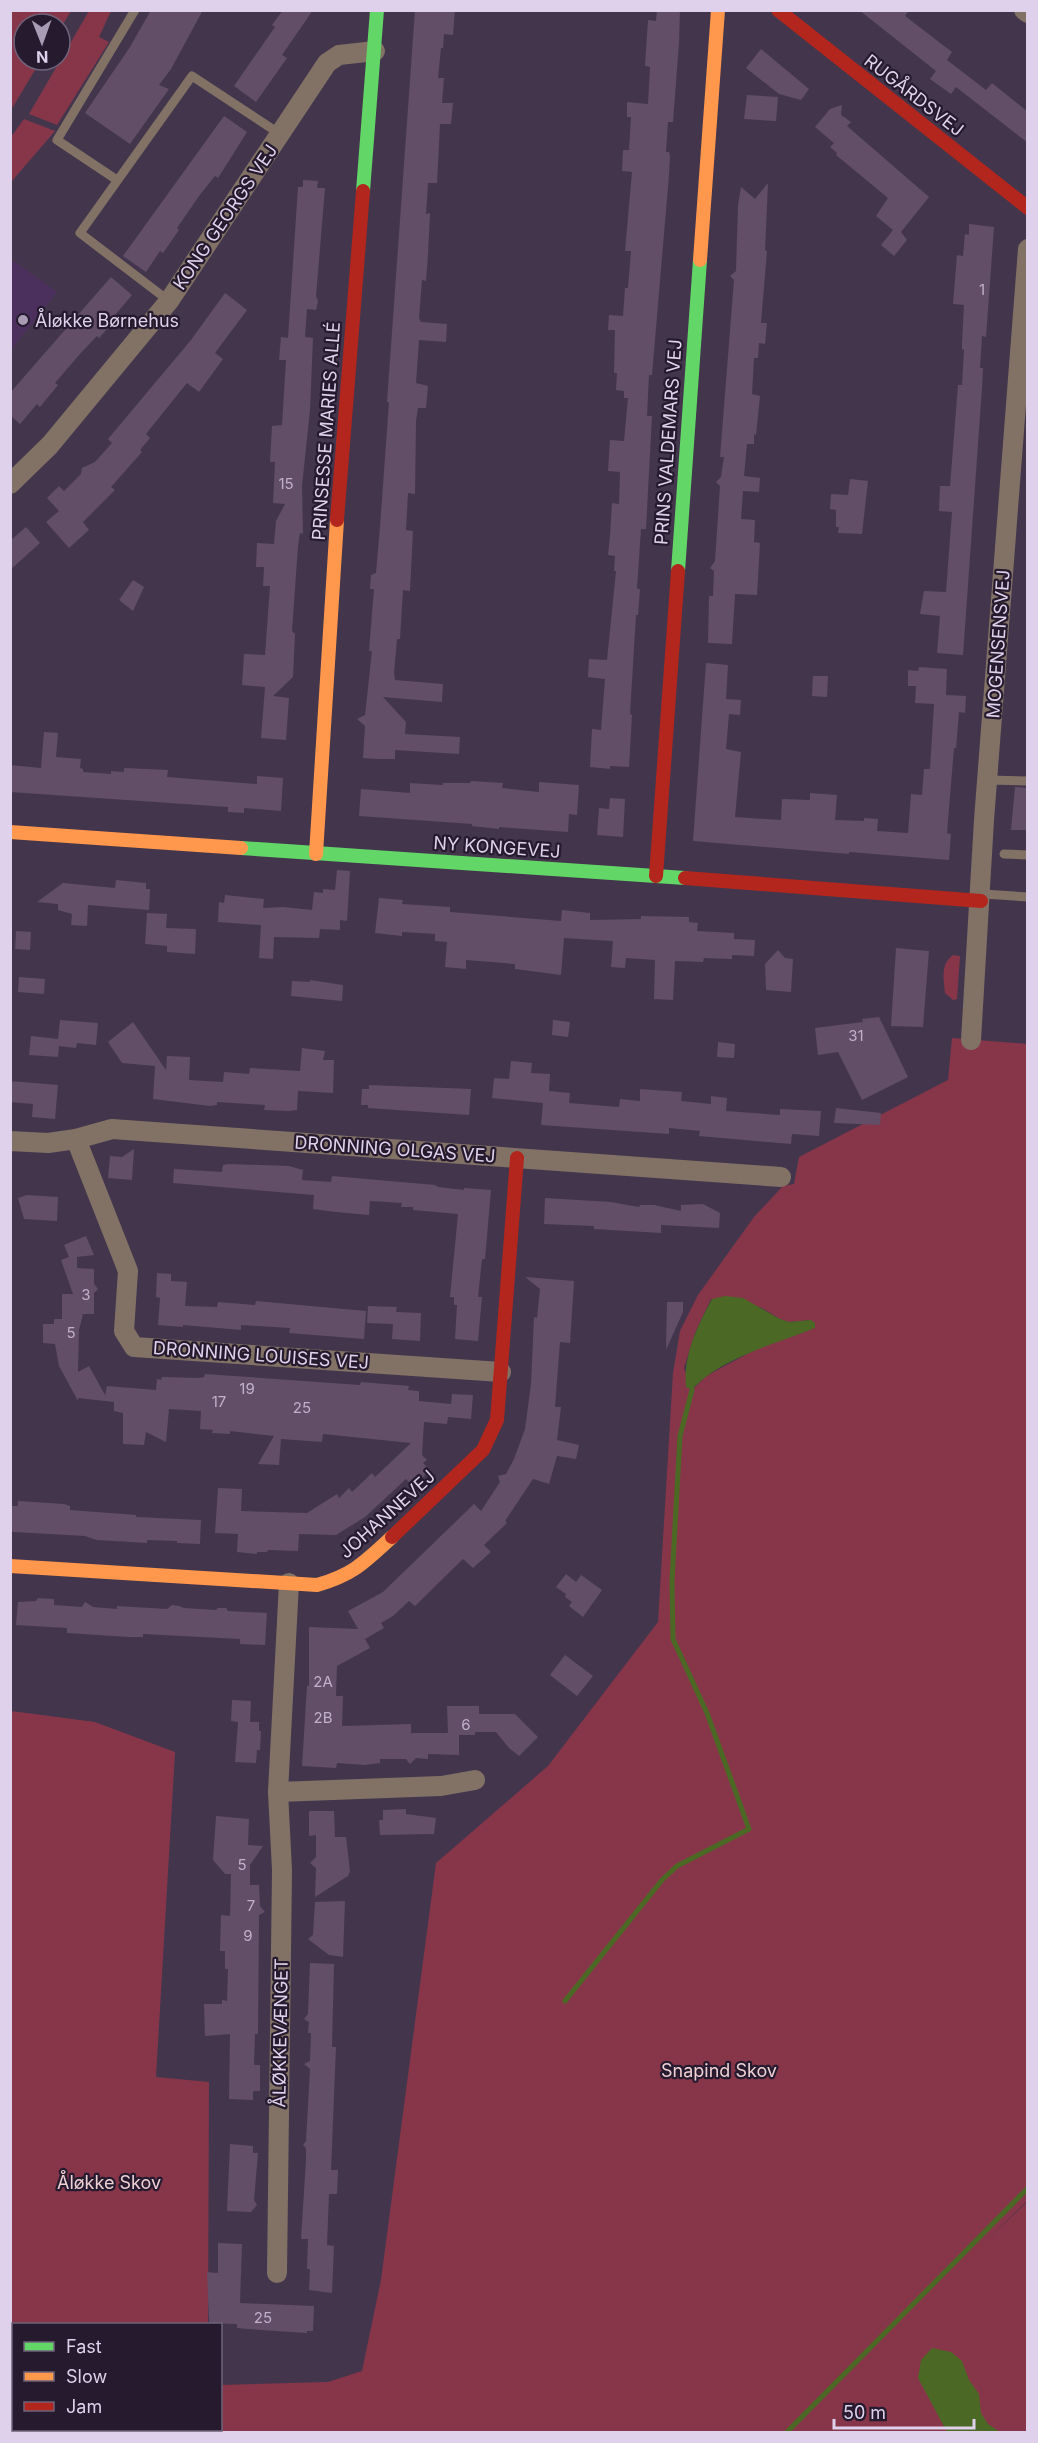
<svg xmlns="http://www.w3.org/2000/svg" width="1038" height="2443" font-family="Inter,sans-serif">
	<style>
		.built { fill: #4b305d }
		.green { fill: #87364a; fill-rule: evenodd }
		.water { fill: #4b6924 }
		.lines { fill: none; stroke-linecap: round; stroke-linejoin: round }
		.stream { stroke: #4b6924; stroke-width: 5 }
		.building { fill: #624e66 }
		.lane { stroke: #827266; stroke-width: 9 }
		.street { stroke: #827266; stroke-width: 20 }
		.fast { stroke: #63d668; stroke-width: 14 }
		.slow { stroke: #ff974d; stroke-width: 14 }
		.jam { stroke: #b3261e; stroke-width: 14 }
		.poi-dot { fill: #a89bb3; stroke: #251a2e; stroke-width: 2 }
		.labels { text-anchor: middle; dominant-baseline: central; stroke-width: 4.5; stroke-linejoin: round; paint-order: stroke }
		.number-label { font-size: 15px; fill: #c0b0ca }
		.street-label { font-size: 18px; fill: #dfd1eb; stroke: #251a2e }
		.poi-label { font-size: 18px; fill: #dfd1eb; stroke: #251a2e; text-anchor: start }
		.park-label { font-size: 18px; fill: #eed0d3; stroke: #251a2e }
	</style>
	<rect width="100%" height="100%" fill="#43364c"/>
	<polygon class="built" points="11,259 57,292 11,350"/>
	<g class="green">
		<polygon points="12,11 71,11 60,29 60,24 24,24 24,60 41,60 11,110 10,13"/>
		<polygon points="89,11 111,11 99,37 109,42 57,125 29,114"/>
		<polygon points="24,119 55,131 11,182 11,137"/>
		<path d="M953 955 960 956 957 999 953 1000 945 993C944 979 940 964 953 955Z"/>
		<path d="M952 1038 1027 1044 1028 2200 982 2245 1027 2202V2432H11V1711L95 1722 175 1752 156 2077 209 2082 208 2324H14V2430H220L221 2385 328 2382 362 2371 381 2280 436 1863 548 1766 658 1622 673 1373 680 1331 698 1295 754 1217 783 1186 794 1184 799 1157 948 1080ZM711 1299 762 1308 780 1319 789 1322 811 1320 706 1376 692 1390 684 1368 695 1333Z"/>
	</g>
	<g class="water">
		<path d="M725 1296 743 1298 780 1319 789 1322 811 1320 815 1323V1328C778 1343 718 1359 692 1390L686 1387C683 1355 697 1327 712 1299Z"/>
		<polygon points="932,2348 951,2352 962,2361 969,2380 979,2394 981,2413 988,2424 1000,2432 947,2432 918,2378 921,2360"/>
	</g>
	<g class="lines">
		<g class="stream">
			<polyline points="565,2001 662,1880 677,1866 749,1829 707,1713 673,1639 672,1581 680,1436 692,1390"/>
			<polyline points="787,2432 1028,2188"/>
		</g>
	</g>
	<g class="building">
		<polygon points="151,10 203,10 171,69 159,85 169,89 130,144 85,113 130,47"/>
		<polygon points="283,10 313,10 282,55 287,58 256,102 234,86 275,27 272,25"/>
		<polygon points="415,10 455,10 453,35 444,34 443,48 441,48 438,78 444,78 442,103 453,103 451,124 440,124 437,183 428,183 426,214 430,213 428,254 426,281 422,280 419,318 421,322 447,324 446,342 419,340 416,383 428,386 426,408 418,408 416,421 415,494 408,493 406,530 413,531 410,591 403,590 400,639 397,639 394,673 395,680 443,684 442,702 383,697 406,722 405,734 460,737 459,754 395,750 395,759 378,759 363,758 365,726 357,719 365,715 372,651 369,651 374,589 370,589 371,575 376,573 380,527 389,402 387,402"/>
		<polygon points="657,10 680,10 679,43 673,122 668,122 666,152 669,152 670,157 669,175 652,375 649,375 647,416 652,416 646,529 641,529 637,589 640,589 638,615 636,615 630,714 632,715 629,767 610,766 610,769 590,767 592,729 601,730 605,679 588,677 589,659 607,660 616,571 614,571 615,556 608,555 610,536 612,503 619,504 620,472 608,471 610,440 624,441 628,398 624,398 624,391 616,390 617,373 614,373 615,330 608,330 609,315 623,316 625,288 628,288 631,251 625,251 632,172 622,171 623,150 629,150 631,117 627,117 627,102 648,104 650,67 645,66 648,20 656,21"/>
		<polygon points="859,10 909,10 905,16 952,52 947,60 986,90 992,83 1028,112 1028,143 956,87 951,94 930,79 936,71"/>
		<polygon points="761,49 809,89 801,100 779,94 746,68"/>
		<polygon points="747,95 778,97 776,121 744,119"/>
		<polygon points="842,105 841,115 851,122 847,126 929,197 901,232 907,240 894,256 881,245 893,230 876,216 888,198 836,155 837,153 830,147 834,143 815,127 830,109"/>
		<polygon points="224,116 247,132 218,178 215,176 199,196 177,228 179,230 163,253 160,251 146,272 123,256"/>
		<polygon points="303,180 318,181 317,188 325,188 316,296 318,301 316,310 307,309 305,337 313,338 310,410 302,486 303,534 300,533 298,546 292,631 295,634 293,677 273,696 289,698 286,740 261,738 265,687 242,685 244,654 265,655 270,586 263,586 264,567 256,567 257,543 274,544 276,521 285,504 273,503 275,462 270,462 272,426 282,425 286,360 279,360 281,337 288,338 298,187 303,187"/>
		<polygon points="768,183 765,250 767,251 761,323 767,323 765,344 759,343 758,358 754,358 752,394 760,396 756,435 754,434 754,444 747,444 744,476 760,478 759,492 743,491 741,519 755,520 754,542 760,543 757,595 735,594 732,644 708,643 709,596 713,596 714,571 710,568 715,561 720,486 716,482 721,477 724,457 720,457 734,280 730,276 736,271 738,205 741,187 755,199"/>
		<polygon points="969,224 994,227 986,337 982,336 980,368 983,368 982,388 963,655 937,653 940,616 920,614 924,591 946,592 952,512 939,511 940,486 950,486 958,385 962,385 964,350 962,349 962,343 964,305 953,304 957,255 963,256 965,234 969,235"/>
		<polygon points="111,277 132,295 115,315 118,317 99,338 97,336 79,355 55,383 58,385 40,407 37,404 20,424 10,415 10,393"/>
		<polygon points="225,293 247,310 215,353 223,359 199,392 187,383 170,404 146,434 150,438 140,450 142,452 111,487 115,490 83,522 89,530 69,548 46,522 59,511 47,498 59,486 64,491 81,474 82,468 95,462 112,443 108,439 191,340"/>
		<polygon points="850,479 868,481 862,534 838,533 839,527 836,527 836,510 830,509 831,494 848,495"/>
		<polygon points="26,527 40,543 10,570 10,541"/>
		<polygon points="133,580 144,587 133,611 119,600"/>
		<polygon points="706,663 728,665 726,699 741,700 740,715 729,714 726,749 741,752 735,817 781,820 782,799 810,800 810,793 837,795 835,820 864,821 864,818 878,819 877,831 908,833 911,794 922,795 924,769 930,769 934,704 915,703 916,686 908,686 908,670 918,671 919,667 947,669 946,695 966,696 965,713 959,712 956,748 954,748 947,833 951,834 949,860 849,852 849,854 693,841"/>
		<polygon points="813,676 828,676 827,697 812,696"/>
		<polygon points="44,732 58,733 56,757 81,759 80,768 83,769 83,772 111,774 111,771 124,772 124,768 168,770 167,777 257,784 257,776 283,778 281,811 244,808 244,813 228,812 228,807 10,792 10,765 41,768"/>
		<polygon points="471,781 503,783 502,788 539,792 539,782 579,785 577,815 569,814 568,832 499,827 499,829 472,826 472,824 359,816 361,789 410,793 410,783 443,785 443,783 470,783"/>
		<polygon points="1015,787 1028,788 1028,830 1011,830"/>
		<polygon points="610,798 625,799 623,837 597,835 599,808 609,809"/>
		<polygon points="337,870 350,871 347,921 340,920 340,930 320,929 319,938 274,937 273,959 259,958 261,925 218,922 219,902 224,903 225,895 264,899 263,908 283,907 312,910 314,892 323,893 323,889 335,890"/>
		<polygon points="116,880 146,883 146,889 150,889 149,910 88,905 87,926 71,925 72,914 58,910 58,904 37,902 63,883 115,888"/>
		<polygon points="379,898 403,900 402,904 450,907 450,912 561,921 562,910 590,913 590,920 641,919 641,916 689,917 689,922 698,923 697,931 734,933 734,939 755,940 754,956 732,955 732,959 704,958 703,962 675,961 673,1000 654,999 655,960 626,958 625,968 611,967 613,941 564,938 561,975 515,969 515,964 466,960 466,969 445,967 447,942 435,941 435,934 402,932 402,936 375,933"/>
		<polygon points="147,913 167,914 166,928 196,929 195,954 167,952 167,946 145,944"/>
		<polygon points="16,931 31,932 30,950 15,949"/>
		<polygon points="896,948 929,951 923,1027 891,1026"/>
		<polygon points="778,950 785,958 793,959 791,992 766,990 765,964"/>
		<polygon points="19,977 45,979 44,994 18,992"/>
		<polygon points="310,980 343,985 342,1001 291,996 292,981 310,982"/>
		<polygon points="879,1017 908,1077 862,1100 838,1052 818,1055 815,1028 863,1022 862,1019"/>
		<polygon points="60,1020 98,1023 96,1045 77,1043 76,1048 59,1046 58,1057 29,1055 31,1036 58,1039"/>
		<polygon points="553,1020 570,1022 568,1037 552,1035"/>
		<polygon points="133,1022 166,1070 167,1056 190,1057 189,1080 223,1082 224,1072 249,1074 250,1068 300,1071 302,1048 325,1051 323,1060 334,1060 333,1093 298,1091 297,1110 288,1111 264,1110 265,1105 217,1102 217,1105 210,1106 153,1099 155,1066 122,1063 108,1042"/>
		<polygon points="718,1042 735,1044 734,1058 717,1057"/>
		<polygon points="511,1061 532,1063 531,1073 550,1074 549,1091 570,1093 569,1103 619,1107 620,1099 640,1101 640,1089 682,1092 681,1101 711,1104 711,1096 727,1098 726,1111 780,1115 780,1109 821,1111 819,1136 792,1134 791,1144 699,1136 700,1131 669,1128 669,1134 541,1125 543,1103 492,1098 494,1078 509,1079"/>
		<polygon points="10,1081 58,1085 55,1119 32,1117 33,1104 10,1102"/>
		<polygon points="369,1085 471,1089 469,1115 368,1108 368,1105 361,1105 362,1089 369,1089"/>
		<polygon points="836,1108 881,1113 880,1125 834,1123"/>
		<polygon points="134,1149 132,1180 108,1178 110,1156 122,1157"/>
		<polygon points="228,1164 289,1166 303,1170 302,1180 331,1182 332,1176 435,1185 438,1187 464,1190 464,1188 491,1190 485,1259 482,1259 478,1297 482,1297 478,1341 455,1339 457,1305 454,1305 454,1297 450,1297 458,1214 413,1210 413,1207 401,1207 402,1203 370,1201 369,1215 336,1212 313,1209 314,1195 173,1183 174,1169 222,1172 223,1165"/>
		<polygon points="27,1195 58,1197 57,1221 24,1219 18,1198"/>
		<polygon points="545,1198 611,1202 639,1207 640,1205 654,1205 681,1211 681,1205 703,1204 720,1213 719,1228 661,1225 661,1233 594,1229 594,1226 544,1224"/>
		<polygon points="86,1236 94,1255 77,1257 77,1268 94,1269 94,1284 98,1289 94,1293 94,1314 83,1314 79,1330 78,1372 89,1366 105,1395 107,1386 156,1390 157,1379 161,1380 162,1377 199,1378 204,1377 205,1374 360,1385 361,1382 409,1386 408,1390 419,1391 419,1401 451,1404 452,1394 473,1395 471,1419 448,1417 447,1424 424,1422 422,1455 427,1460 423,1463 430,1470 413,1487 406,1479 365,1517 336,1535 299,1534 298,1551 268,1550 267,1552 257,1552 257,1554 237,1552 238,1534 215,1533 218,1488 242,1489 241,1511 307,1513 337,1494 339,1498 349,1488 352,1492 372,1473 375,1477 411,1443 323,1434 322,1442 281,1439 279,1465 258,1464 274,1436 230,1431 230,1434 212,1433 213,1430 200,1429 201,1411 169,1409 166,1442 146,1432 144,1445 123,1444 123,1413 114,1411 114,1402 78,1398 78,1401 59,1366 55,1344 43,1343 43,1324 54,1324 54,1319 62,1319 62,1294 73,1294 61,1260 69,1257 64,1245"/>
		<polygon points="157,1273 171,1274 171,1281 187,1282 185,1306 217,1307 218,1302 255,1305 256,1301 366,1311 364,1339 289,1333 290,1328 241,1325 241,1330 183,1325 183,1327 158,1325 160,1298 156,1297"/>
		<polygon points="525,1277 574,1281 570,1343 560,1342 555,1407 561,1407 557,1440 579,1445 576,1459 557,1456 549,1484 533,1479 505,1521 507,1523 484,1545 491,1552 473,1568 463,1559 415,1606 409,1601 393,1616 381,1623 384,1628 365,1639 370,1648 337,1666 336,1696 343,1696 342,1726 411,1724 411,1733 448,1733 447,1706 479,1706 479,1714 515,1714 538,1737 519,1756 509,1748 496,1732 475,1732 475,1735 459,1735 459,1755 428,1754 428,1759 416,1758 410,1764 406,1759 380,1759 380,1763 365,1765 337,1763 336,1768 302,1766 307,1686 309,1686 309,1627 358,1629 348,1611 383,1592 474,1504 481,1511 500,1482 498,1476 506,1474 514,1459 525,1429 531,1384 534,1317 537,1318 540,1289"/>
		<polygon points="667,1302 683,1302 683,1312 666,1350"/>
		<polygon points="368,1306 397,1307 396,1312 421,1313 420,1341 392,1339 393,1324 367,1323"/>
		<polygon points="18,1501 64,1504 70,1506 70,1510 136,1515 136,1517 201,1520 200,1544 177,1543 177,1541 147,1540 147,1543 97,1540 85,1536 14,1532 10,1531 10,1506 18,1506"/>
		<polygon points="566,1574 576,1582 581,1575 602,1590 583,1617 569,1606 572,1602 565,1597 566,1594 556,1587"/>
		<polygon points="38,1598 54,1599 54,1605 82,1607 85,1602 93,1607 117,1609 117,1606 167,1609 172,1605 179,1606 184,1608 216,1610 218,1608 226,1608 228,1611 267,1613 265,1645 240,1644 240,1639 143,1634 143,1637 129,1637 67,1633 67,1628 16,1625 18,1602 36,1601"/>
		<polygon points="565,1655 593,1676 577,1696 550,1675"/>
		<polygon points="232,1700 251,1701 250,1722 259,1722 259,1731 261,1731 260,1750 257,1750 256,1763 235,1762 238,1722 231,1721"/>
		<polygon points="406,1809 406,1814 436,1818 434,1834 380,1835 379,1820 383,1820 383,1810"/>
		<polygon points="309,1811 334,1811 335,1837 346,1837 350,1871 348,1876 315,1897 316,1868 310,1863 316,1857 316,1835 309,1836"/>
		<polygon points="216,1816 249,1819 248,1845 263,1846 250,1865 250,1885 259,1885 260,1906 265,1912 259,1915 258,2034 255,2034 254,2065 260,2065 260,2091 253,2091 253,2100 229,2099 230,2034 205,2036 204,2004 222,2004 222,2000 227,2001 228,1969 225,1969 225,1951 220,1951 221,1915 230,1916 231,1874 225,1874 213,1860"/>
		<polygon points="345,1901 343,1957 329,1955 308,1939 313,1935 315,1902"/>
		<polygon points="310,1963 334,1964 332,2047 336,2047 331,2170 338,2170 337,2194 329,2194 327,2245 334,2246 332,2293 309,2290 310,2269 307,2269 308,2239 301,2239 306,2160 306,2148 303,2145 306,2141 310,2069 304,2064 310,2061 311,2033 308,2033 309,2022 304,2019 308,2014"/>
		<polygon points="230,2144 253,2146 253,2153 258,2153 254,2200 257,2205 251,2212 227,2211"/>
		<polygon points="218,2243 242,2244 240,2303 314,2306 313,2331 307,2331 307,2333 248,2329 237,2328 237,2324 209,2323 207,2272 218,2273"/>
	</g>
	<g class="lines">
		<g class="lane">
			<polyline points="117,180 57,140 135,10"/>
			<polyline points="169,301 80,233 192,76 280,134"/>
			<polyline points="988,780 1028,781"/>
			<polyline points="1004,854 1028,855"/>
			<polyline points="983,894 1028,897"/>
		</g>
		<g class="street">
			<polyline points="1024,10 1028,13"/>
			<polyline points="10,484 50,445 169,301 327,63 339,55 375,51"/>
			<polyline points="971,1040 984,820 1028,249"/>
			<polyline points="76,1139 128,1271 124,1331 134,1347 501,1372"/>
			<polyline points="10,1141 48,1143 76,1139 112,1129 781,1177"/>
			<polyline points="278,1792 441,1786 475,1780"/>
			<polyline points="277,2273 282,1870 278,1792 289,1583"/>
		</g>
		<g class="fast">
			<polyline points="363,191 377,10"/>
			<polyline points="678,571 700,260"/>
			<polyline points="241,848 685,878"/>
		</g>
		<g class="slow">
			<polyline points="700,260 718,10"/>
			<polyline points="10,832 241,848"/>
			<polyline points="316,854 337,520"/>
			<path d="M10 1566 317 1585C353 1575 365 1562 392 1537"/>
		</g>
		<g class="jam">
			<polyline points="778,10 1028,208"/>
			<polyline points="337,520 363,191"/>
			<polyline points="656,876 678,571"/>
			<polyline points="685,878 981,901"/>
			<polyline points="392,1537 483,1450 497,1420 517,1158"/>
		</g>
	</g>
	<circle class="poi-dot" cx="23" cy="320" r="6"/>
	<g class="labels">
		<g class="number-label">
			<text x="982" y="289">1</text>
			<text x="286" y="483">15</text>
			<text x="856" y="1035">31</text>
			<text x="86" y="1294">3</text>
			<text x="71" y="1332">5</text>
			<text x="247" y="1388">19</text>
			<text x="219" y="1401">17</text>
			<text x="302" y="1407">25</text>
			<text x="323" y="1681">2A</text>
			<text x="323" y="1717">2B</text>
			<text x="466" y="1724">6</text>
			<text x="242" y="1864">5</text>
			<text x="251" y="1905">7</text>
			<text x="248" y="1935">9</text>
			<text x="263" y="2317">25</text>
		</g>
		<g class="street-label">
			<text transform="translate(914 95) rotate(38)">RUGÅRDSVEJ</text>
			<text transform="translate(225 217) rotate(-56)">KONG GEORGS VEJ</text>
			<text transform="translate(326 431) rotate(-86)">PRINSESSE MARIES ALLÉ</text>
			<text transform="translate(668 442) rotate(-86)">PRINS VALDEMARS VEJ</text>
			<text transform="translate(998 644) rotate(-86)">MOGENSENSVEJ</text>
			<text transform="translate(497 847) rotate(4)">NY KONGEVEJ</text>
			<text transform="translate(395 1149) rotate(4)">DRONNING OLGAS VEJ</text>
			<text transform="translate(261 1355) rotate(4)">DRONNING LOUISES VEJ</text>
			<text transform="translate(387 1514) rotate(-42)">JOHANNEVEJ</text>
			<text transform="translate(280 2033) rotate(-89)">ÅLØKKEVÆNGET</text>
		</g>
		<g class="poi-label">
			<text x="35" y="320">Åløkke Børnehus</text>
		</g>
		<g class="park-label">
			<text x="719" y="2070">Snapind Skov</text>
			<text x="109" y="2182">Åløkke Skov</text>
		</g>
	</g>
	<rect width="1038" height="2443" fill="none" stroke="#dfd1eb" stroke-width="24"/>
	<rect x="12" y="2323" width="210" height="108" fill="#251a2e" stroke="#6f637a" stroke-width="1.5"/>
	<rect x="24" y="2342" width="30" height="9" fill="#63d668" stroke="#6f637a" stroke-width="1.5"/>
	<text x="66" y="2353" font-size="18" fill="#dfd1eb">Fast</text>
	<rect x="24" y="2372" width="30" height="9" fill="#ff974d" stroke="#6f637a" stroke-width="1.5"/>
	<text x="66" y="2383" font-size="18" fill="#dfd1eb">Slow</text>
	<rect x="24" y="2402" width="30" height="9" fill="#b3261e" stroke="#6f637a" stroke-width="1.5"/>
	<text x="66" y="2413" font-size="18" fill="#dfd1eb">Jam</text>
	<g transform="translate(42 42) rotate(179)"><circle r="28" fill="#251a2e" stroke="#6f637a" stroke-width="1.5"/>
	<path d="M0-4.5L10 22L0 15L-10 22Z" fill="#a89bb3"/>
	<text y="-9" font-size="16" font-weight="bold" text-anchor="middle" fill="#dfd1eb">N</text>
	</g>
	<path d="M834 2419v9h140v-9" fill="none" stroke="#dfd1eb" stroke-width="3"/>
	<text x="843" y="2419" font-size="18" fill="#dfd1eb" stroke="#251a2e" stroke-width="4.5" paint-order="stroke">50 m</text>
</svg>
